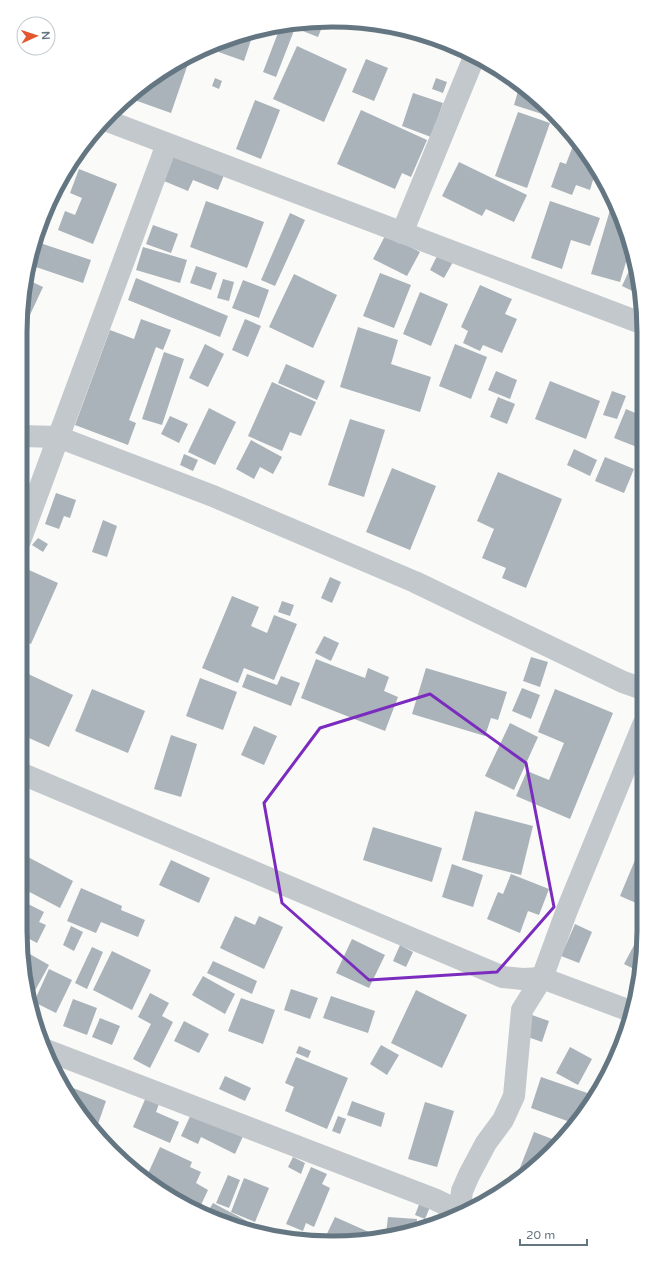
<svg xmlns="http://www.w3.org/2000/svg" width="664" height="1263" font-family="'Varela Round',sans-serif">
	<style>
		.building { fill: #aab3b9 }
		.lines { fill: none; stroke-linecap: round; stroke-linejoin: round }
		.minor { stroke: #c3c8cc; stroke-width: 22 }
		.marked { fill: none; stroke: #7b2cbf; stroke-width: 3; stroke-linejoin: round }
		.rim { fill: none; stroke: #657683; stroke-width: 5 }
	</style>
	<rect width="100%" height="100%" fill="#fafaf8"/>
	<g class="building">
		<polygon points="324,22 318,37 295,28 276,77 263,72 281,25 292,23"/>
		<polygon points="254,31 244,61 210,49 210,46 232,36"/>
		<polygon points="297,46 347,69 324,122 273,99"/>
		<polygon points="191,55 171,113 126,97 176,62"/>
		<polygon points="366,59 388,68 374,101 352,92"/>
		<polygon points="215,78 222,81 219,89 212,86"/>
		<polygon points="436,78 447,82 443,93 432,89"/>
		<polygon points="518,91 538,97 545,105 542,114 514,105"/>
		<polygon points="413,93 443,103 431,137 402,126"/>
		<polygon points="255,100 280,110 261,159 236,149"/>
		<polygon points="361,110 427,140 411,177 402,173 395,189 337,164"/>
		<polygon points="518,112 550,123 527,188 495,176"/>
		<polygon points="576,138 580,142 604,185 593,180 590,190 576,185 572,195 551,187 560,162 566,164"/>
		<polygon points="174,155 224,175 218,190 193,180 188,191 164,181"/>
		<polygon points="459,162 527,195 514,222 486,209 482,216 442,196"/>
		<polygon points="79,169 117,184 93,244 58,230 65,211 75,215 82,198 70,193"/>
		<polygon points="206,201 264,222 247,268 190,247"/>
		<polygon points="550,201 600,218 590,246 571,240 562,269 531,258"/>
		<polygon points="610,210 621,214 630,249 620,282 591,274"/>
		<polygon points="290,213 305,220 275,286 261,280"/>
		<polygon points="153,225 178,234 171,253 146,244"/>
		<polygon points="386,234 420,252 407,276 373,259"/>
		<polygon points="37,242 91,260 83,283 30,265"/>
		<polygon points="143,247 187,260 180,283 136,270"/>
		<polygon points="439,252 454,260 444,278 430,270"/>
		<polygon points="633,262 641,291 641,295 622,286"/>
		<polygon points="196,266 217,273 211,290 190,283"/>
		<polygon points="380,273 411,285 394,328 363,316"/>
		<polygon points="294,274 337,295 313,348 269,327"/>
		<polygon points="136,278 228,316 220,337 128,300"/>
		<polygon points="26,279 43,287 29,317 21,313"/>
		<polygon points="223,279 234,282 229,301 217,298"/>
		<polygon points="243,280 269,290 259,318 232,308"/>
		<polygon points="480,285 512,299 505,314 517,319 502,353 483,345 480,351 463,343 468,331 461,327"/>
		<polygon points="420,292 448,304 431,346 403,334"/>
		<polygon points="141,319 171,330 163,350 156,347 129,420 136,423 128,445 75,425 110,330 134,339"/>
		<polygon points="245,319 261,326 248,357 232,350"/>
		<polygon points="358,327 398,340 391,364 431,377 420,412 340,387"/>
		<polygon points="205,344 224,354 208,387 189,378"/>
		<polygon points="455,344 487,357 471,399 439,386"/>
		<polygon points="164,352 184,359 162,425 142,419"/>
		<polygon points="286,364 325,381 317,400 278,383"/>
		<polygon points="496,371 517,380 510,399 488,390"/>
		<polygon points="550,381 600,401 586,439 535,419"/>
		<polygon points="272,382 316,402 301,436 290,432 282,451 248,436"/>
		<polygon points="612,391 626,396 617,419 603,415"/>
		<polygon points="498,397 515,404 507,424 490,417"/>
		<polygon points="209,408 236,422 215,465 188,452"/>
		<polygon points="626,409 642,416 642,449 614,438"/>
		<polygon points="170,416 188,424 179,443 161,434"/>
		<polygon points="350,419 385,430 364,497 328,485"/>
		<polygon points="251,440 282,457 273,474 260,467 254,479 236,469"/>
		<polygon points="574,449 597,460 590,476 567,465"/>
		<polygon points="184,454 198,460 193,471 180,465"/>
		<polygon points="605,457 634,469 624,493 595,481"/>
		<polygon points="392,468 436,486 410,550 366,532"/>
		<polygon points="498,472 562,499 526,588 502,578 506,568 482,558 494,529 477,521"/>
		<polygon points="56,493 76,500 70,518 64,516 59,529 45,524"/>
		<polygon points="103,520 117,526 107,557 92,552"/>
		<polygon points="38,538 48,544 43,552 32,545"/>
		<polygon points="29,570 58,583 31,644 20,639 20,590"/>
		<polygon points="330,577 341,582 332,603 321,598"/>
		<polygon points="232,596 259,607 251,626 267,633 274,615 297,624 274,680 244,668 238,683 202,668"/>
		<polygon points="282,601 294,605 290,616 278,612"/>
		<polygon points="324,636 339,643 331,661 315,653"/>
		<polygon points="531,657 548,662 540,687 523,681"/>
		<polygon points="316,659 365,678 368,668 389,677 384,691 398,697 385,731 301,698"/>
		<polygon points="426,668 507,692 498,720 491,718 485,736 412,714"/>
		<polygon points="24,672 73,695 49,747 20,734 20,679"/>
		<polygon points="247,674 277,685 281,676 300,683 291,706 242,687"/>
		<polygon points="200,678 237,692 223,730 186,716"/>
		<polygon points="522,688 540,695 531,719 512,711"/>
		<polygon points="92,689 145,711 128,753 75,731"/>
		<polygon points="555,689 613,713 570,819 516,796 527,771 549,780 564,743 538,732"/>
		<polygon points="510,723 538,737 514,790 485,776"/>
		<polygon points="254,726 277,736 264,765 241,755"/>
		<polygon points="171,735 197,744 181,797 154,789"/>
		<polygon points="475,811 533,826 521,875 462,860"/>
		<polygon points="373,827 442,848 432,882 363,860"/>
		<polygon points="640,848 643,850 643,906 620,896"/>
		<polygon points="28,857 73,881 60,908 20,887 20,874"/>
		<polygon points="171,860 210,878 199,903 159,885"/>
		<polygon points="452,864 483,875 473,907 442,897"/>
		<polygon points="511,874 549,889 539,915 528,911 520,933 487,919 498,892 503,894"/>
		<polygon points="81,888 122,906 121,910 145,920 138,937 101,922 96,933 67,921"/>
		<polygon points="20,900 44,912 39,922 46,925 37,943 22,935 21,936"/>
		<polygon points="235,916 255,925 259,916 283,927 264,969 220,948"/>
		<polygon points="575,924 592,932 579,963 561,956"/>
		<polygon points="71,926 83,932 74,951 63,945"/>
		<polygon points="640,934 643,936 643,951 640,972 624,964"/>
		<polygon points="352,939 385,955 369,988 336,973"/>
		<polygon points="400,945 413,952 406,967 393,961"/>
		<polygon points="92,947 103,952 87,989 75,983"/>
		<polygon points="112,951 151,970 132,1010 93,990"/>
		<polygon points="28,953 49,965 31,998 25,959"/>
		<polygon points="213,961 257,981 252,994 207,973"/>
		<polygon points="49,969 72,980 56,1013 34,1002"/>
		<polygon points="203,976 235,994 225,1014 192,995"/>
		<polygon points="291,989 318,998 310,1019 284,1010"/>
		<polygon points="416,990 467,1015 442,1068 391,1043"/>
		<polygon points="150,993 169,1003 162,1016 173,1022 150,1068 133,1059 151,1024 138,1017"/>
		<polygon points="331,996 375,1011 368,1033 323,1018"/>
		<polygon points="241,998 275,1010 263,1044 228,1031"/>
		<polygon points="73,999 97,1008 87,1035 63,1026"/>
		<polygon points="532,1015 549,1021 542,1042 525,1036"/>
		<polygon points="100,1018 120,1026 112,1045 92,1037"/>
		<polygon points="184,1021 209,1034 199,1053 174,1041"/>
		<polygon points="381,1045 399,1055 387,1075 370,1064"/>
		<polygon points="299,1046 311,1051 308,1058 296,1053"/>
		<polygon points="570,1047 592,1059 578,1085 556,1073"/>
		<polygon points="296,1057 348,1078 327,1129 285,1111 294,1087 285,1083"/>
		<polygon points="225,1076 251,1088 245,1101 219,1089"/>
		<polygon points="541,1077 593,1095 573,1123 531,1108"/>
		<polygon points="68,1086 106,1101 98,1124 83,1119 67,1088"/>
		<polygon points="147,1095 160,1101 156,1112 179,1122 170,1143 133,1127"/>
		<polygon points="352,1101 385,1113 381,1127 347,1115"/>
		<polygon points="425,1102 454,1111 437,1167 408,1159"/>
		<polygon points="193,1110 244,1134 235,1154 201,1137 198,1144 181,1136"/>
		<polygon points="338,1116 346,1119 340,1134 332,1131"/>
		<polygon points="534,1132 560,1142 552,1152 514,1183"/>
		<polygon points="160,1147 192,1162 190,1167 201,1172 196,1183 208,1190 200,1207 188,1201 187,1203 159,1191 146,1178"/>
		<polygon points="293,1157 305,1163 301,1174 288,1167"/>
		<polygon points="311,1167 327,1174 322,1184 330,1188 314,1227 306,1223 303,1231 286,1224"/>
		<polygon points="228,1175 240,1180 229,1208 216,1203"/>
		<polygon points="244,1178 269,1188 255,1222 231,1212"/>
		<polygon points="420,1202 430,1207 425,1219 415,1215"/>
		<polygon points="213,1203 247,1221 243,1228 207,1213"/>
		<polygon points="335,1217 378,1236 353,1242 324,1240"/>
		<polygon points="388,1217 417,1219 416,1227 386,1234"/>
		<polygon points="256,1225 276,1235 252,1233"/>
		<polygon points="286,1231 299,1237 284,1236"/>
	</g>
	<g class="lines">
		<g class="minor">
			<polyline points="105,120 641,323"/>
			<polyline points="402,233 475,55"/>
			<polyline points="21,436 58,437 213,496 415,582 623,682 643,689"/>
			<polyline points="20,541 167,144"/>
			<polyline points="20,773 503,977 522,979 542,978 633,1012"/>
			<polyline points="46,1050 434,1199 463,1213"/>
			<polyline points="459,1215 462,1191 469,1175 486,1143 503,1120 514,1096 522,1010 542,978 567,910 643,725"/>
		</g>
	</g>
	<path class="marked" d="M430 694 526 763 554 907 497 972 369 980 282 903 264 803 320 728Z"/>
	<path d="M0 0H664V1263H0ZM332 27H332A305 305 0 0 1 637 332V931A305 305 0 0 1 332 1236H332A305 305 0 0 1 27 931V332A305 305 0 0 1 332 27Z" fill="#fff" fill-rule="evenodd"/>
	<path class="rim" d="M332 27H332A305 305 0 0 1 637 332V931A305 305 0 0 1 332 1236H332A305 305 0 0 1 27 931V332A305 305 0 0 1 332 27Z"/>
	<g transform="translate(36 36) rotate(87)"><circle r="19" fill="#ffffff" stroke="#c1c8cd"/>
	<path d="M0-3L7 15L0 10L-7 15Z" fill="#e4572e"/>
	<text y="-6" font-size="11" font-weight="bold" text-anchor="middle" fill="#657683">N</text>
	</g>
	<path d="M520 1239v6h67v-6" fill="none" stroke="#657683" stroke-width="2"/>
	<text x="526" y="1239" font-size="12" fill="#657683" stroke="#ffffff" stroke-width="3" paint-order="stroke">20 m</text>
</svg>
